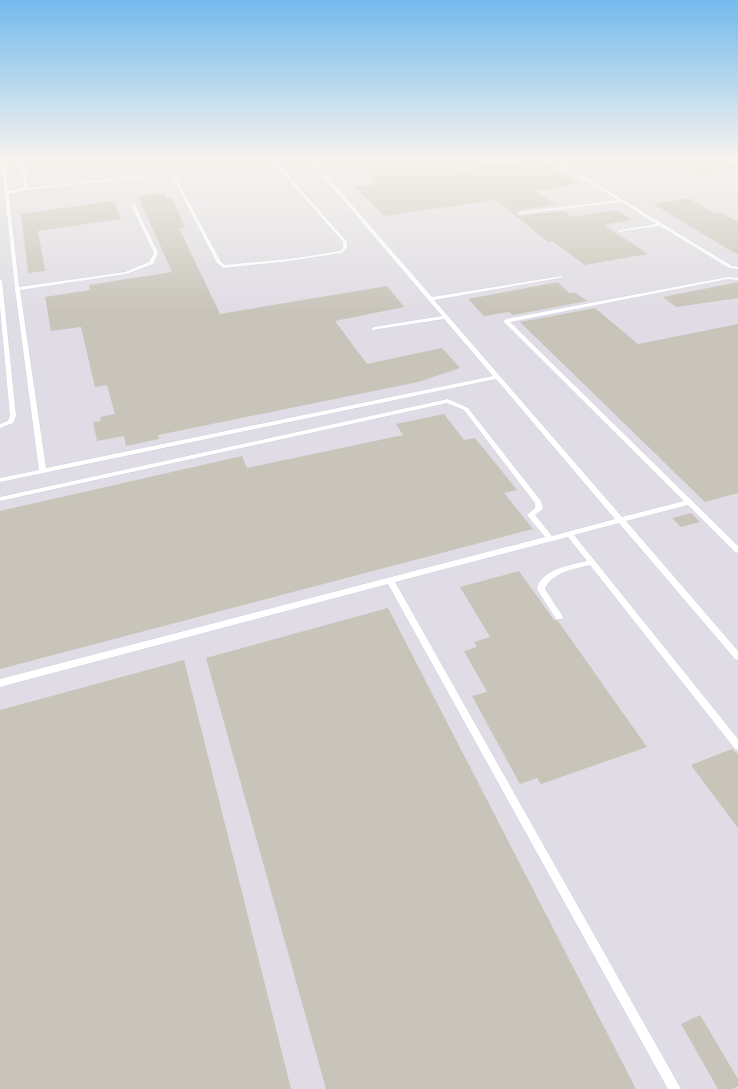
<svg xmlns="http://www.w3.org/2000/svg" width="738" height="1089" font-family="'Nunito Sans',sans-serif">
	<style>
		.industrial { fill: #dfdce5 }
		.building { fill: #c8c4ba }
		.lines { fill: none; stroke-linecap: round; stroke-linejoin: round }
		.lane-casing { stroke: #d0d1e4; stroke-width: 1 }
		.lane { fill: #fff; fill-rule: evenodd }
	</style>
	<rect width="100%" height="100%" fill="#ede7db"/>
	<rect class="industrial" x="0" y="159" width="738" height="930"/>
	<g class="building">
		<polygon points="354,159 461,159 462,169 538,159 579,184 535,191 556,205 520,210 516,213 517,216 564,211 572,217 617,210 631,220 604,225 648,254 585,265 552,241 548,242 496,200 384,216 355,187 378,184"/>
		<polygon points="668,159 728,159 738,164 738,168 698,174"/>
		<polygon points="164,193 167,198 171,198 178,211 185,228 179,228 220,314 387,286 404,307 335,321 367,364 442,348 460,368 418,382 158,435 159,439 126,446 124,436 97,441 93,422 101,421 100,417 115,414 107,385 95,387 81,327 51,331 45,297 90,290 89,285 172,272 138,196"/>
		<polygon points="688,198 715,214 722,213 738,222 738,255 653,204"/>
		<polygon points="114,201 121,219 38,231 45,271 28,273 21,214"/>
		<polygon points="558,282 569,293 576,293 587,301 513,315 509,312 484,316 468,299"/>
		<polygon points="738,282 738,298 676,307 663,297"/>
		<polygon points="595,308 638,344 738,324 738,493 705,502 520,322"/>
		<polygon points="444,414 464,440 475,438 517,490 504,493 533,529 0,669 0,511 242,456 247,468 403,435 396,424"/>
		<polygon points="691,513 700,522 681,527 672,518"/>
		<polygon points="519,571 554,620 558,621 647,747 541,784 537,778 520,784 472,696 487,692 464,651 477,647 474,642 490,637 460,587"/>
		<polygon points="388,608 636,1089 326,1089 206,658"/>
		<polygon points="184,660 291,1089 0,1089 0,710"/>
		<polygon points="732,749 738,754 738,828 691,765"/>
		<polygon points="700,1015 738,1079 738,1086 732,1089 718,1089 681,1024"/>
	</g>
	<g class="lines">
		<g class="lane-casing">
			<g id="lane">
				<path d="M1 159H5L8 191 24 188 20 159H24L28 188 173 172 221 262 225 265 289 259 340 251 343 248V242L270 159H274L347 242V248L341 253 289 261 224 268 217 263 171 174 26 190 9 194 19 287 125 272 149 262 154 253 131 205 133 204 135 205 158 253 153 264 126 274 20 290 46 468 493 376 444 319 372 330 371 329 374 327 442 316 308 159H312L432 297 562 276V277L560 278 434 300 622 517 684 501 503 321 506 319 728 277 738 278V280L728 279 510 322 738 546V553L735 552 688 505 626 521 738 651V660L735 659 619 523 574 535 738 739V750L735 749 590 565C574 569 552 572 545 589L563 617 562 619H556L537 589C541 569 571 565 587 561L568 537 395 582 681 1089H668L388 584 0 687V679L545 537 527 515 535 508V503L464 410 447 403 0 501V497L448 399 468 408 541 501 543 509 535 515 552 536 615 519 496 379 0 482V478L39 470 15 289Z"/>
				<polygon points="551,159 556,159 732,266 738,267 738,269 729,268 660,226 618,232 618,231 620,230 656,224 622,202 519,214 518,213 520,212 618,200"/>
				<polygon points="0,279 2,280 16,416 13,423 0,428 0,424 8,421 10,416 0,307"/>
			</g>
		</g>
		<use href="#lane" class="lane"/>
	</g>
	<linearGradient id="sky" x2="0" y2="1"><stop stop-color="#74b9ee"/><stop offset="0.51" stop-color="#f7f4ef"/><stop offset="1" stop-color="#f7f4ef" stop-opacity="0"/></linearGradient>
	<rect width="738" height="311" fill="url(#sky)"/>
</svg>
